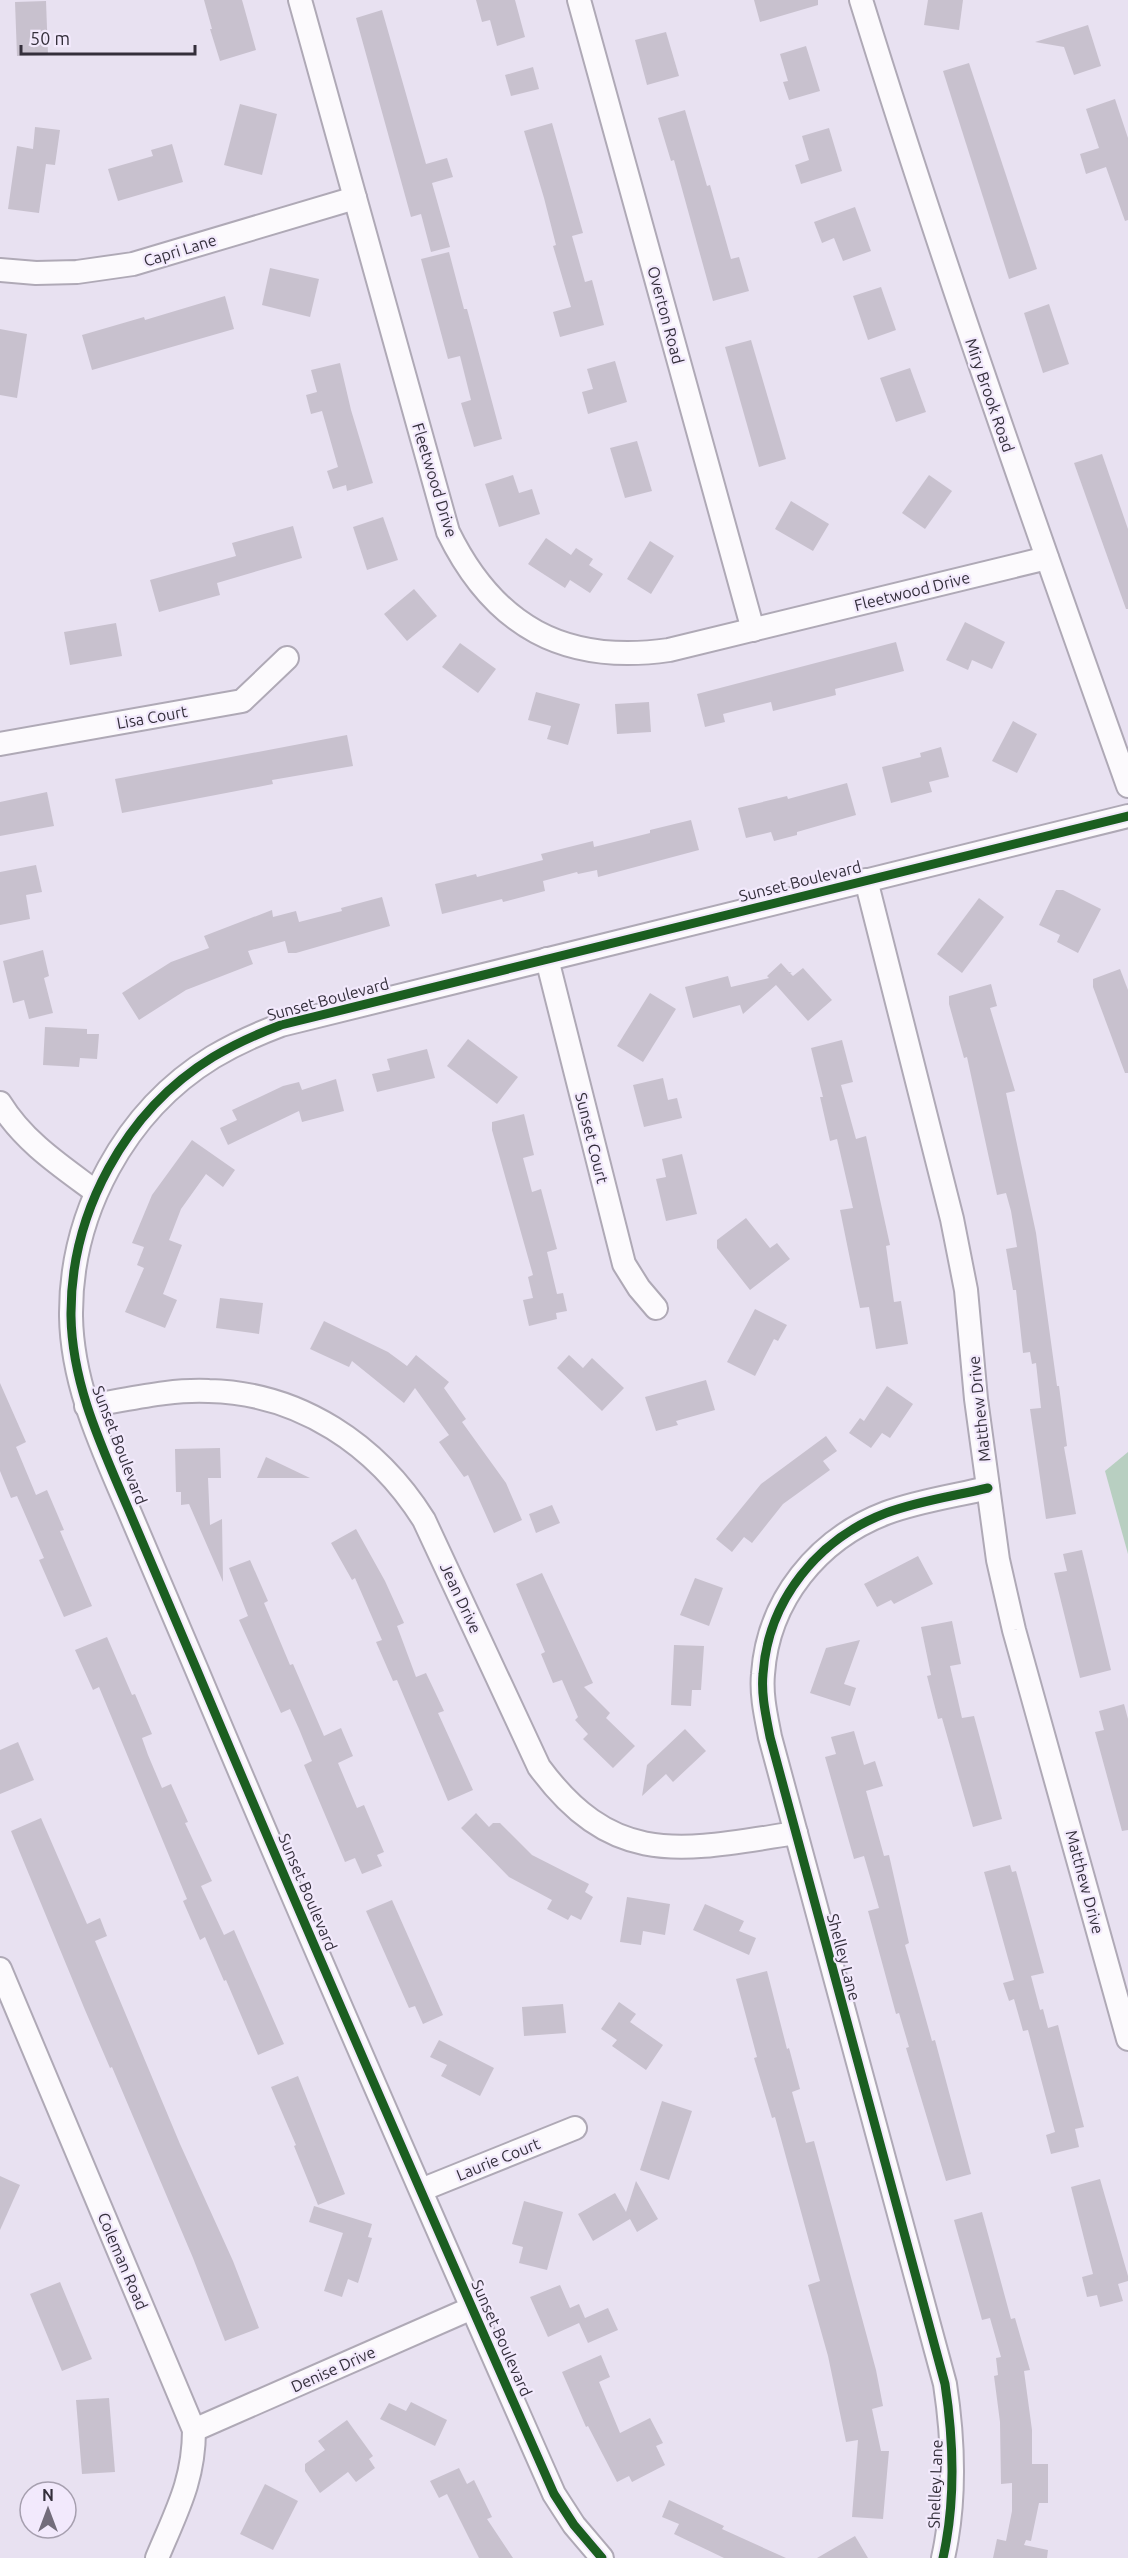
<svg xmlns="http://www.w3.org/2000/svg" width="1128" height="2558" font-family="Ubuntu,sans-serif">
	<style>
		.green { fill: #b8cfc1 }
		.building { fill: #c8c1ce }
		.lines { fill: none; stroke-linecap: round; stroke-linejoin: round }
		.minor-casing { stroke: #afa9b6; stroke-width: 26 }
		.minor { stroke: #fcfafd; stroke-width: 22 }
		.cycleway-casing { stroke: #f2e9fc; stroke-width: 13 }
		.cycleway { stroke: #1b5e20; stroke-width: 9 }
		.labels { text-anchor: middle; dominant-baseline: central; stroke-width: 4.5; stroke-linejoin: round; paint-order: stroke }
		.street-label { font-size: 16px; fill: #342f3b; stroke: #f2e9fc }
	</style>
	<rect width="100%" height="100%" fill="#e8e1f1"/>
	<polygon class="green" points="1128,1452 1128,1554 1105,1471"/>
	<g class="building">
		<polygon points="204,0 242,0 256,50 220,61 210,29 212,29"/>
		<polygon points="476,0 515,0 525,37 497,46 490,20 482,22"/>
		<polygon points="754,0 818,0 818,5 760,22"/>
		<polygon points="928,0 963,0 959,30 924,25"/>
		<polygon points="46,1 48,55 17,56 15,2"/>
		<polygon points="382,10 426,164 447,158 453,177 432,183 450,247 431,252 421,214 411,217 356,18"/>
		<polygon points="1088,25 1101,66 1074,75 1064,47 1035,42"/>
		<polygon points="666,32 679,76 647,85 635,40"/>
		<polygon points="806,46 820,91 789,100 783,82 788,81 780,54"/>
		<polygon points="969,63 1037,269 1009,279 943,71"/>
		<polygon points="533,67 539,89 511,96 505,75"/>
		<polygon points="1115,99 1128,138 1128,220 1125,221 1106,167 1086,174 1080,154 1099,148 1086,109"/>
		<polygon points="240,104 277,114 262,175 224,165"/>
		<polygon points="685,110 707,186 710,185 731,259 739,257 749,291 713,301 674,160 671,161 658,118"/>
		<polygon points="552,123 583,233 572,236 585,282 592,280 604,325 560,337 553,312 571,307 553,246 556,245 544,198 524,131"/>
		<polygon points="35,127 60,130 55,165 46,164 39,213 8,209 17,146 33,149"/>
		<polygon points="829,128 842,171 801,184 795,165 809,160 802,136"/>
		<polygon points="172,144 183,182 118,201 108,169 153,156 151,150"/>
		<polygon points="855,207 871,251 843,261 834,238 822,243 814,222"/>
		<polygon points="449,252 464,309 467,309 502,439 474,447 461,403 471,400 460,356 448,359 421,259"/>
		<polygon points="270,268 319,279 310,317 262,305"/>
		<polygon points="881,287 896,330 868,340 853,296"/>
		<polygon points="225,296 234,329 92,370 82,335 144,317 145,320"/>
		<polygon points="1049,304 1069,364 1043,373 1024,313"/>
		<polygon points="0,329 27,334 17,398 0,395"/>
		<polygon points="751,340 786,459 759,467 725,347"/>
		<polygon points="615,361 627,402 588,414 582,392 593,389 587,369"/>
		<polygon points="340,363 351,410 373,483 347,491 346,485 333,489 327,471 338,467 322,411 311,414 306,395 317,392 311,370"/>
		<polygon points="910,368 926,412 896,422 880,378"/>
		<polygon points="637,441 652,491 625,498 610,448"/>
		<polygon points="1102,454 1128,529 1128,609 1126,609 1074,463"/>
		<polygon points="513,475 519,493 532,489 540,514 499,527 485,484"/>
		<polygon points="929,475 952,491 925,529 902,513"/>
		<polygon points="791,501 829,524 813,551 775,529"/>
		<polygon points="383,517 398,560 367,570 353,527"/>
		<polygon points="293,526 302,558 217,583 220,595 159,612 150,580 236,556 232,543"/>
		<polygon points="546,538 571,555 576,548 593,559 589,565 603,574 590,593 570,580 565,588 528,564"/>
		<polygon points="650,541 674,556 651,594 627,579"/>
		<polygon points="414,589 437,616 407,641 384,614"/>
		<polygon points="965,622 1005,642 992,669 972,660 968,670 946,660"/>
		<polygon points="116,623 122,656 70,665 64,632"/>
		<polygon points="896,642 904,671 835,689 836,695 773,711 771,702 723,714 725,722 705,727 697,694"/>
		<polygon points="460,643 496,669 478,693 442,667"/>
		<polygon points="536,692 580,704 568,745 547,739 551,726 528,720"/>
		<polygon points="649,702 651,732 617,734 615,704"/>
		<polygon points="1013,721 1037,734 1017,773 992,761"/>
		<polygon points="347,735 353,766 272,780 273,784 122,813 115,779"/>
		<polygon points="941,747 949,777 929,782 932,792 891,803 882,767 921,757 920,753"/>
		<polygon points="847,783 856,815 797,832 797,835 774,841 771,832 746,838 738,808 787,796 788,799"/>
		<polygon points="47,792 54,826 0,836 0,802"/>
		<polygon points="691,820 699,850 598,877 597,870 578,874 577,872 543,881 545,891 503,902 502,899 442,914 435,884 476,874 477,877 543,860 541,854 593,841 594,847 650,833 650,830"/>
		<polygon points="36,865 42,892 26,895 30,919 0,925 0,872"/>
		<polygon points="1056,890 1063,890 1101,909 1078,953 1057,942 1060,935 1039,925"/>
		<polygon points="382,897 390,926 296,953 288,953 285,941 248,951 253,964 186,990 139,1020 122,993 171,962 209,948 204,936 272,910 273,917 296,911 299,922 342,911 341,908"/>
		<polygon points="979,898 1004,917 962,973 937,954"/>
		<polygon points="43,950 49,976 44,978 53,1013 29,1019 24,1000 13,1003 3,961"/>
		<polygon points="781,963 789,972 792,972 790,973 793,976 803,968 832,1000 808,1021 776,985 743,1014 740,1005 693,1018 685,987 728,976 731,987 769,978 767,976"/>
		<polygon points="1120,969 1128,990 1128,1073 1125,1073 1093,987 1093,979"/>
		<polygon points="991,984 997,1006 990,1008 1015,1091 1006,1093 1036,1233 1057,1386 1059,1386 1067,1446 1064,1447 1076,1514 1046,1519 1030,1409 1041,1408 1036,1363 1032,1364 1030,1352 1023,1353 1016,1290 1013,1290 1006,1249 1017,1247 1011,1211 1006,1193 997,1195 967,1057 964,1058 949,1004 949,996"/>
		<polygon points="650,993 676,1009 643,1062 617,1046"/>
		<polygon points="45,1027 87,1029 87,1034 99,1034 97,1059 80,1058 79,1067 43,1065"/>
		<polygon points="468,1039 518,1077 497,1104 447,1066"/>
		<polygon points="842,1040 853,1082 841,1085 856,1139 866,1136 890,1245 886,1246 894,1302 901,1301 908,1344 876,1349 869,1307 860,1308 840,1210 853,1208 837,1139 830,1141 820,1097 823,1097 811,1048"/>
		<polygon points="427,1049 435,1078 377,1092 372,1074 390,1070 387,1059"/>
		<polygon points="663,1078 668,1100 677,1098 682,1118 644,1127 633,1085"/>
		<polygon points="336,1079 344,1111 302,1122 299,1111 228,1145 220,1128 237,1120 232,1110 283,1086 299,1082 302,1090"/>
		<polygon points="524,1114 534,1155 523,1158 532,1192 541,1189 557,1249 547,1252 557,1294 563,1293 567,1311 556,1313 557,1319 529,1326 523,1300 533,1298 528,1277 533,1275 492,1130 492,1122"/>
		<polygon points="192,1140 235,1170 223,1187 206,1174 181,1209 169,1240 182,1245 163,1294 177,1300 165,1328 125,1312 144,1268 137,1265 144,1247 132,1243 152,1195"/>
		<polygon points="682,1154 697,1214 666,1221 656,1179 666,1177 662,1159"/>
		<polygon points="746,1218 770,1248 777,1243 790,1259 750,1290 717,1248 717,1240"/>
		<polygon points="220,1298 263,1303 259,1334 216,1328"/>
		<polygon points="755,1309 787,1325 778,1341 774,1339 755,1376 727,1362"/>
		<polygon points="324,1321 388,1352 407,1366 416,1355 449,1382 444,1388 466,1419 462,1422 506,1483 522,1520 494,1533 468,1475 464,1477 439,1442 449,1435 415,1388 404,1403 352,1361 349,1367 310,1349"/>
		<polygon points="569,1355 583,1368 592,1358 624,1388 602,1411 557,1368"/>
		<polygon points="706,1380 715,1410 676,1421 678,1425 656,1431 645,1397"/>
		<polygon points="0,1383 26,1442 16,1447 36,1495 47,1490 64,1530 60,1531 92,1606 64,1617 39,1560 44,1558 17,1496 11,1498 0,1471"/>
		<polygon points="887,1386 913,1404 890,1438 882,1433 871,1448 849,1433 860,1418 864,1421"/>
		<polygon points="826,1436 837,1451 823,1461 830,1470 783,1504 752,1543 744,1537 732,1552 716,1539 761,1484"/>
		<polygon points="220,1448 221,1478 208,1478 210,1525 222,1519 223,1582 189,1504 181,1505 181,1492 176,1492 175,1449"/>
		<polygon points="266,1457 310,1478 257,1478"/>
		<polygon points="552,1505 560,1523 536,1533 529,1514"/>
		<polygon points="356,1529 385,1581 404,1623 397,1626 416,1677 426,1673 444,1711 438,1713 473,1790 448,1801 397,1680 393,1681 376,1642 382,1640 355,1578 352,1580 331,1543"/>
		<polygon points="1082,1550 1111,1670 1080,1678 1054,1573 1067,1571 1063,1554"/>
		<polygon points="918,1556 933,1584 894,1604 891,1600 877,1607 864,1584"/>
		<polygon points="250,1560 268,1601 264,1603 290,1665 293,1664 324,1736 341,1728 353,1756 338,1763 357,1808 364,1805 384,1852 377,1855 382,1866 362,1874 355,1858 345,1862 304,1765 312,1761 299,1729 290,1709 281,1713 239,1620 248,1616 229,1568"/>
		<polygon points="542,1573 593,1683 584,1687 610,1713 606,1718 635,1746 613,1768 583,1739 588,1734 575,1720 578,1717 562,1680 553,1683 541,1654 545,1652 516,1584"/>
		<polygon points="695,1578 723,1588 709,1626 680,1615"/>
		<polygon points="952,1621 961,1664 950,1666 962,1718 974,1716 1002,1819 973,1827 942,1718 938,1719 927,1676 931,1675 921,1627"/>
		<polygon points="107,1637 132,1695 135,1694 152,1734 142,1738 148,1755 162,1788 171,1784 188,1822 185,1823 212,1881 201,1886 224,1935 234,1930 284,2044 258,2055 226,1980 224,1981 205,1937 200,1940 183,1901 187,1899 99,1687 93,1690 75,1650"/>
		<polygon points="860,1640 844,1684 856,1688 850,1706 810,1693 826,1648"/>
		<polygon points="674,1645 704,1646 701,1690 692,1690 691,1706 671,1705"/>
		<polygon points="1124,1704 1128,1719 1128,1830 1122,1831 1095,1732 1104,1730 1099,1711"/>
		<polygon points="685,1729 706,1751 673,1782 666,1774 642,1796 647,1765"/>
		<polygon points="854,1731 864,1765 875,1761 883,1786 866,1791 884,1856 889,1855 909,1943 905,1945 932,2041 935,2040 971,2174 946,2181 906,2048 909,2047 899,2013 896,2014 868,1911 879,1908 864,1856 854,1859 825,1757 836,1754 831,1737"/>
		<polygon points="18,1742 34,1780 0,1794 0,1750"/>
		<polygon points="476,1813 489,1827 493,1823 500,1823 532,1855 589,1884 585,1892 593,1897 581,1920 571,1915 568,1920 547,1909 552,1900 509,1877 461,1828"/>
		<polygon points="41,1818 87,1924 100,1918 107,1936 95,1941 180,2144 233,2261 259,2328 225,2341 193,2258 112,2067 110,2068 85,2010 11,1831"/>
		<polygon points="1010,1865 1012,1872 1016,1871 1044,1973 1031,1976 1040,2010 1043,2009 1048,2028 1058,2025 1084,2127 1075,2129 1079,2147 1051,2154 1046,2135 1055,2132 1028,2030 1023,2031 1014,1999 1009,2001 1003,1983 1014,1980 984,1872"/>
		<polygon points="627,1897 670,1904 665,1935 643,1931 641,1945 620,1942"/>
		<polygon points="392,1900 443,2015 423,2024 415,2006 409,2008 366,1911"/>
		<polygon points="705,1904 744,1921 739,1931 756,1938 749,1955 693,1930"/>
		<polygon points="767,1971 787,2049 789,2048 800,2089 792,2092 806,2143 814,2141 876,2370 883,2406 872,2409 881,2451 889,2451 883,2519 852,2517 858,2440 846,2442 828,2356 808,2285 820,2281 775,2117 772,2118 754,2058 757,2057 736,1979"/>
		<polygon points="619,2002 636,2014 630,2022 663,2045 646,2070 612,2046 617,2040 601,2029"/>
		<polygon points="563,2004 566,2033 524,2036 522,2007"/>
		<polygon points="439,2040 494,2068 480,2096 441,2076 447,2065 430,2057"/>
		<polygon points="298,2076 345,2194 318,2205 294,2146 296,2145 271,2087"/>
		<polygon points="662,2101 692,2111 669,2180 640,2170"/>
		<polygon points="0,2176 20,2185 0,2230"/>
		<polygon points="1100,2179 1128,2276 1128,2281 1118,2284 1123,2301 1100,2307 1097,2295 1087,2297 1082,2277 1093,2274 1071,2187"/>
		<polygon points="636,2181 658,2219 637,2232 630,2219 593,2241 578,2214 615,2193 626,2212"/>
		<polygon points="524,2201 563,2212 547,2270 519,2263 523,2247 512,2244"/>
		<polygon points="314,2206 372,2224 368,2237 372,2238 358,2283 348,2279 342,2297 324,2291 343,2233 309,2222"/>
		<polygon points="982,2212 1011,2319 1015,2318 1030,2370 1024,2371 1032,2430 1032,2464 1048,2464 1048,2503 1039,2503 1031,2541 1026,2540 1024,2545 1048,2550 1047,2558 993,2558 997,2539 1006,2541 1012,2511 1012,2483 1001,2484 1000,2422 994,2376 998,2375 996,2358 1001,2357 990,2318 982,2320 954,2220"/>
		<polygon points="60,2282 92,2359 62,2371 30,2294"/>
		<polygon points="560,2285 570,2308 579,2304 585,2318 608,2308 618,2330 588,2343 579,2323 548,2337 530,2297"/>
		<polygon points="601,2355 610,2377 599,2382 620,2433 650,2418 663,2443 656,2446 665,2465 632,2482 629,2476 617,2482 588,2426 586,2427 562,2372"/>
		<polygon points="109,2398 115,2472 82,2474 76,2400"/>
		<polygon points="411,2402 447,2420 435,2446 380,2419 389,2403 406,2411"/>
		<polygon points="347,2420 373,2456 369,2459 375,2468 356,2482 348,2472 320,2493 305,2471 305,2464 325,2450 318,2441"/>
		<polygon points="459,2468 467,2484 474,2480 492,2517 487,2519 513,2558 479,2558 447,2494 439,2498 430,2481"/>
		<polygon points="265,2484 298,2501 273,2550 240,2534"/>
		<polygon points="669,2500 724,2526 722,2529 786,2558 724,2558 674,2534 679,2524 662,2517"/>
		<polygon points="855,2536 868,2558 817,2558"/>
	</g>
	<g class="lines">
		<g class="minor-casing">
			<g id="minor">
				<path d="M300 0 448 532C494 626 564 665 669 650L1047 558"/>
				<polyline points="579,0 753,630"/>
				<path d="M861 0C943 265 1035 525 1128 786"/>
				<polyline points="0,270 36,273 77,272 133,264 355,198"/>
				<polyline points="0,744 242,701 287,658"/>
				<polyline points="866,880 952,1219 966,1290 976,1399 998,1560 1014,1630 1128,2039"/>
				<polyline points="547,959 624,1264 639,1288 656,1308"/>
				<path d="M0 1103C24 1142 61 1166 96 1192"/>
				<path d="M86 1406C127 1400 168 1389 209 1391 300 1393 377 1445 424 1520L539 1767C615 1870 684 1850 796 1833"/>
				<path d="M0 1969 194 2430C194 2481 176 2512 157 2558"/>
				<polyline points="421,2190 575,2128"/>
				<polyline points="194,2430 472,2308"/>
				<path d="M602 2558 574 2525 554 2494C433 2220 312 1944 196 1668 173 1614 150 1560 127 1506 101 1445 72 1384 71 1316 70 1213 125 1111 213 1057 235 1044 257 1034 281 1025L1128 816"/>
				<path d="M943 2558C956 2500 954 2443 945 2384L770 1737C766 1716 761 1695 763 1674 768 1600 818 1539 886 1513 918 1501 954 1496 988 1488"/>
			</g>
		</g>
		<use href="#minor" class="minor"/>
		<g class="cycleway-casing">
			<g id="cycleway">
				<path d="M602 2558 574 2525 554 2494C433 2220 312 1944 196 1668 173 1614 150 1560 127 1506 101 1445 72 1384 71 1316 70 1213 125 1111 213 1057 235 1044 257 1034 281 1025L1128 816"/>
				<path d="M943 2558C956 2500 954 2443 945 2384L770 1737C766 1716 761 1695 763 1674 768 1600 818 1539 886 1513 918 1501 954 1496 988 1488"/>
			</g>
		</g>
		<use href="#cycleway" class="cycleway"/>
	</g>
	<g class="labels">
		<g class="street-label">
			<text transform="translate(180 250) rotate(-17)">Capri Lane</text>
			<text transform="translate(666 315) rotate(75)">Overton Road</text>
			<text transform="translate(990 395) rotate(71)">Miry Brook Road</text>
			<text transform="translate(435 480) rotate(73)">Fleetwood Drive</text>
			<text transform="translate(912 591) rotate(-14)">Fleetwood Drive</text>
			<text transform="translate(152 717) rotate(-10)">Lisa Court</text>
			<text transform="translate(800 881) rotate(-14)">Sunset Boulevard</text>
			<text transform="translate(328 999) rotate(-15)">Sunset Boulevard</text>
			<text transform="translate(592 1138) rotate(76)">Sunset Court</text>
			<text transform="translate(979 1409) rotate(-96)">Matthew Drive</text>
			<text transform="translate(120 1445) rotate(69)">Sunset Boulevard</text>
			<text transform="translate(461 1598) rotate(65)">Jean Drive</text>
			<text transform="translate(1085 1882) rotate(75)">Matthew Drive</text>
			<text transform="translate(308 1892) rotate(67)">Sunset Boulevard</text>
			<text transform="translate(844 1957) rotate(75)">Shelley Lane</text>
			<text transform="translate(498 2159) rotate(-22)">Laurie Court</text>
			<text transform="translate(123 2261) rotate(67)">Coleman Road</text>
			<text transform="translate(502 2338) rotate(66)">Sunset Boulevard</text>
			<text transform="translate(333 2369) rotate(-24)">Denise Drive</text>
			<text transform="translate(935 2484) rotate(-88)">Shelley Lane</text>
		</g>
	</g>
	<g transform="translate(48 2510)"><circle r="28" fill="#f2e9fc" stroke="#a69faf" stroke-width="1.5"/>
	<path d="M0-4.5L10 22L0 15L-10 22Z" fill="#736d7b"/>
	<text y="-9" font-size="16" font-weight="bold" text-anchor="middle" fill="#342f3b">N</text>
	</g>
	<path d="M21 45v9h174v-9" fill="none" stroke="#342f3b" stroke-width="3"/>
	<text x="30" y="45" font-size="18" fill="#342f3b" stroke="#f2e9fc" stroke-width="4.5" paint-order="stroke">50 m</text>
</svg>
